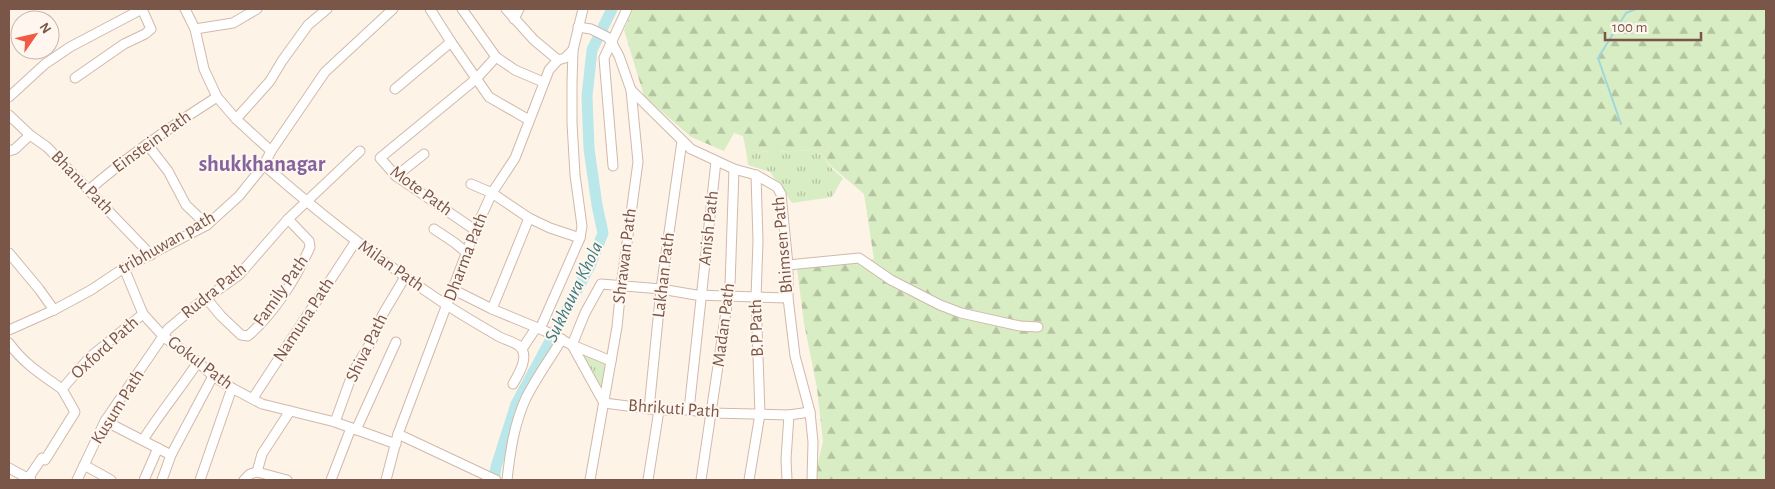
<svg xmlns="http://www.w3.org/2000/svg" width="1775" height="489" font-family="'Alegreya Sans',sans-serif">
	<style>
		.grass { fill: url(#grass-tufts) }
		.forest { fill: url(#forest-firs) }
		.lines { fill: none; stroke-linecap: round; stroke-linejoin: round }
		.stream { stroke: #9ed8dc; stroke-width: 2 }
		.river { stroke: #b9e7ea; stroke-width: 11 }
		.minor-casing { stroke: #d1b9ab; stroke-width: 11 }
		.minor { stroke: #fff; stroke-width: 9 }
		.labels { text-anchor: middle; dominant-baseline: central; stroke-width: 4; stroke-linejoin: round; paint-order: stroke }
		.street-label { font-size: 18px; fill: #7a5648; stroke: #fff7ef }
		.water-label { font-size: 19px; font-style: italic; fill: #3a7b81; stroke: #fff7ef }
		.district-label { font-size: 22px; font-weight: bold; fill: #85649e; stroke: #fff7ef }
	</style>
	<defs>
		<pattern id="grass-tufts" width="24" height="20" patternUnits="userSpaceOnUse" patternTransform="scale(1.25)"><rect width="24" height="20" fill="#d8edc3"/><path d="M3 7l-1-3M5 7V3M7 7l1-3M15 17l-1-3M17 17v-4M19 17l1-3" fill="none" stroke="#b4c3a0"/></pattern>
		<pattern id="forest-firs" width="22" height="20" patternUnits="userSpaceOnUse" patternTransform="scale(1.25)"><rect width="22" height="20" fill="#d8edc3"/><path d="M5 1l3.5 6h-7zM16 11l3.5 6h-7z" fill="#b4c3a0"/></pattern>
	</defs>
	<rect width="100%" height="100%" fill="#fef3e7"/>
	<g class="grass">
		<polygon points="746,150 773,152 814,150 821,154 833,170 843,178 832,197 792,203 770,172 748,165"/>
		<polygon points="570,344 611,361 604,403"/>
	</g>
	<polygon class="forest" points="633,9 1766,9 1766,480 816,480 815,474 823,442 817,388 804,323 797,269 874,259 864,194 831,166 821,154 814,150 773,152 746,150 743,136 734,133 724,151 691,137 644,96 624,30"/>
	<g class="lines">
		<polyline class="stream" points="1621,124 1598,58 1626,13 1636,9"/>
		<polyline class="river" points="494,480 496,467 516,404 590,266 603,233 597,205 589,149 587,96 592,50 612,9"/>
		<g class="minor-casing">
			<g id="minor">
				<polyline points="185,9 195,29 204,69 217,97 236,119 271,151"/>
				<polyline points="430,9 451,42 489,97 529,120"/>
				<polyline points="462,9 496,57 515,70 543,82"/>
				<polyline points="506,9 534,40 558,60"/>
				<polyline points="514,19 519,9"/>
				<polyline points="578,27 591,29 607,37 611,41 619,56 631,90 638,162 621,287 617,327 590,480"/>
				<polyline points="195,29 233,23 257,9"/>
				<polyline points="75,78 124,44 145,34 151,29 142,9"/>
				<polyline points="395,89 451,42"/>
				<polyline points="631,90 691,149 734,169 756,175 777,187 781,194 788,265 788,298 795,356 810,412 813,442 812,480"/>
				<polyline points="9,97 45,64 70,47 142,9"/>
				<polyline points="9,115 30,135 47,147 151,255"/>
				<polyline points="236,119 270,81 282,61 308,25 327,9"/>
				<polyline points="147,144 168,171 186,205 207,225"/>
				<polyline points="9,151 15,149 30,135"/>
				<path d="M264 165C321 215 380 261 442 302 460 314 479 325 498 336 504 340 517 342 521 348 529 358 518 375 513 384"/>
				<polyline points="613,166 604,58 627,9"/>
				<polyline points="396,176 424,154"/>
				<polyline points="471,184 492,193 529,218 550,228 580,238"/>
				<path d="M89 190C129 155 173 125 217 97"/>
				<polyline points="434,229 455,243 467,253"/>
				<polyline points="475,230 396,176 380,158 476,79 496,57"/>
				<polyline points="9,253 39,289 54,310"/>
				<polyline points="788,265 859,258 891,280 940,305 961,313 1020,326 1038,327"/>
				<polyline points="124,268 143,314 164,337 198,362 213,376 232,388 262,404 335,422 396,444"/>
				<polyline points="454,290 492,309 545,331 570,344 611,361"/>
				<path d="M206 298 221 316 241 335 248 336C274 313 296 279 310 247L309 241 288 219"/>
				<polyline points="788,298 696,295 661,289 601,284 585,313 572,345 604,403 659,410 689,410 711,413 789,415 810,412"/>
				<polyline points="492,309 529,218"/>
				<polyline points="540,329 580,238 582,226 575,175 572,123 572,83 573,50 583,9"/>
				<polyline points="9,330 54,310 91,290 124,268 207,225 239,196 264,165 271,151 325,72 393,9"/>
				<path d="M9 343C23 363 42 375 62 389"/>
				<polyline points="522,349 536,328"/>
				<polyline points="253,398 356,241"/>
				<polyline points="649,409 661,289 682,141"/>
				<polyline points="689,410 716,161"/>
				<polyline points="105,421 171,455 213,376"/>
				<polyline points="335,422 353,372 371,342 383,314 405,277"/>
				<polyline points="356,430 396,342"/>
				<polyline points="398,434 496,480"/>
				<path d="M143 440C160 413 180 389 198 362"/>
				<polyline points="84,465 111,480"/>
				<polyline points="9,468 31,480"/>
				<polyline points="27,480 42,458 45,460 75,412 62,389 90,357 143,314"/>
				<polyline points="77,480 105,421 168,329 198,304 239,275 288,219 360,151"/>
				<polyline points="144,480 158,448"/>
				<polyline points="162,480 171,455"/>
				<polyline points="200,480 232,388"/>
				<polyline points="244,480 250,474 257,472"/>
				<polyline points="287,480 257,472 262,454 290,411"/>
				<polyline points="331,480 351,428"/>
				<polyline points="386,480 398,434 475,230 492,193 515,158 549,70 558,60 565,58 573,50"/>
				<path d="M507 480C510 453 514 424 526 398 536 378 550 359 562 339"/>
				<polyline points="648,480 659,410"/>
				<polyline points="701,480 730,285 734,169"/>
				<polyline points="749,480 760,414 756,298 758,241 756,175"/>
				<polyline points="787,480 786,459 789,415"/>
			</g>
		</g>
		<use href="#minor" class="minor"/>
	</g>
	<g class="labels">
		<g class="street-label">
			<text transform="translate(152 142) rotate(-36)">Einstein Path</text>
			<text transform="translate(82 183) rotate(46)">Bhanu Path</text>
			<text transform="translate(421 191) rotate(36)">Mote Path</text>
			<text transform="translate(709 228) rotate(-84)">Anish Path</text>
			<text transform="translate(167 243) rotate(-30)">tribhuwan path</text>
			<text transform="translate(783 245) rotate(-95)">Bhimsen Path</text>
			<text transform="translate(625 256) rotate(-83)">Shrawan Path</text>
			<text transform="translate(466 257) rotate(-69)">Dharma Path</text>
			<text transform="translate(391 266) rotate(35)">Milan Path</text>
			<text transform="translate(664 275) rotate(-83)">Lakhan Path</text>
			<text transform="translate(214 291) rotate(-39)">Rudra Path</text>
			<text transform="translate(281 291) rotate(-55)">Family Path</text>
			<text transform="translate(304 320) rotate(-57)">Namuna Path</text>
			<text transform="translate(724 325) rotate(-83)">Madan Path</text>
			<text transform="translate(757 328) rotate(-92)">B.P Path</text>
			<text transform="translate(105 348) rotate(-42)">Oxford Path</text>
			<text transform="translate(367 348) rotate(-64)">Shiva Path</text>
			<text transform="translate(200 363) rotate(37)">Gokul Path</text>
			<text transform="translate(118 407) rotate(-58)">Kusum Path</text>
			<text transform="translate(674 409) rotate(4)">Bhrikuti Path</text>
		</g>
		<g class="water-label">
			<text transform="translate(574 292) rotate(-64)">Sukhaura Khola</text>
		</g>
		<g class="district-label">
			<text x="262" y="164">shukkhanagar</text>
		</g>
	</g>
	<rect width="1775" height="489" fill="none" stroke="#7a5648" stroke-width="20"/>
	<g transform="translate(35 35) rotate(56)"><circle r="24" fill="#fff7ef" stroke="#cab7ac"/>
	<path d="M0-4L9 19L0 12L-9 19Z" fill="#f15b43"/>
	<text y="-8" font-size="14" font-weight="bold" text-anchor="middle" fill="#7a5648">N</text>
	</g>
	<path d="M1605 32v8h96v-8" fill="none" stroke="#7a5648" stroke-width="2.5"/>
	<text x="1612" y="32" font-size="15" fill="#7a5648" stroke="#fff7ef" stroke-width="4" paint-order="stroke">100 m</text>
</svg>
